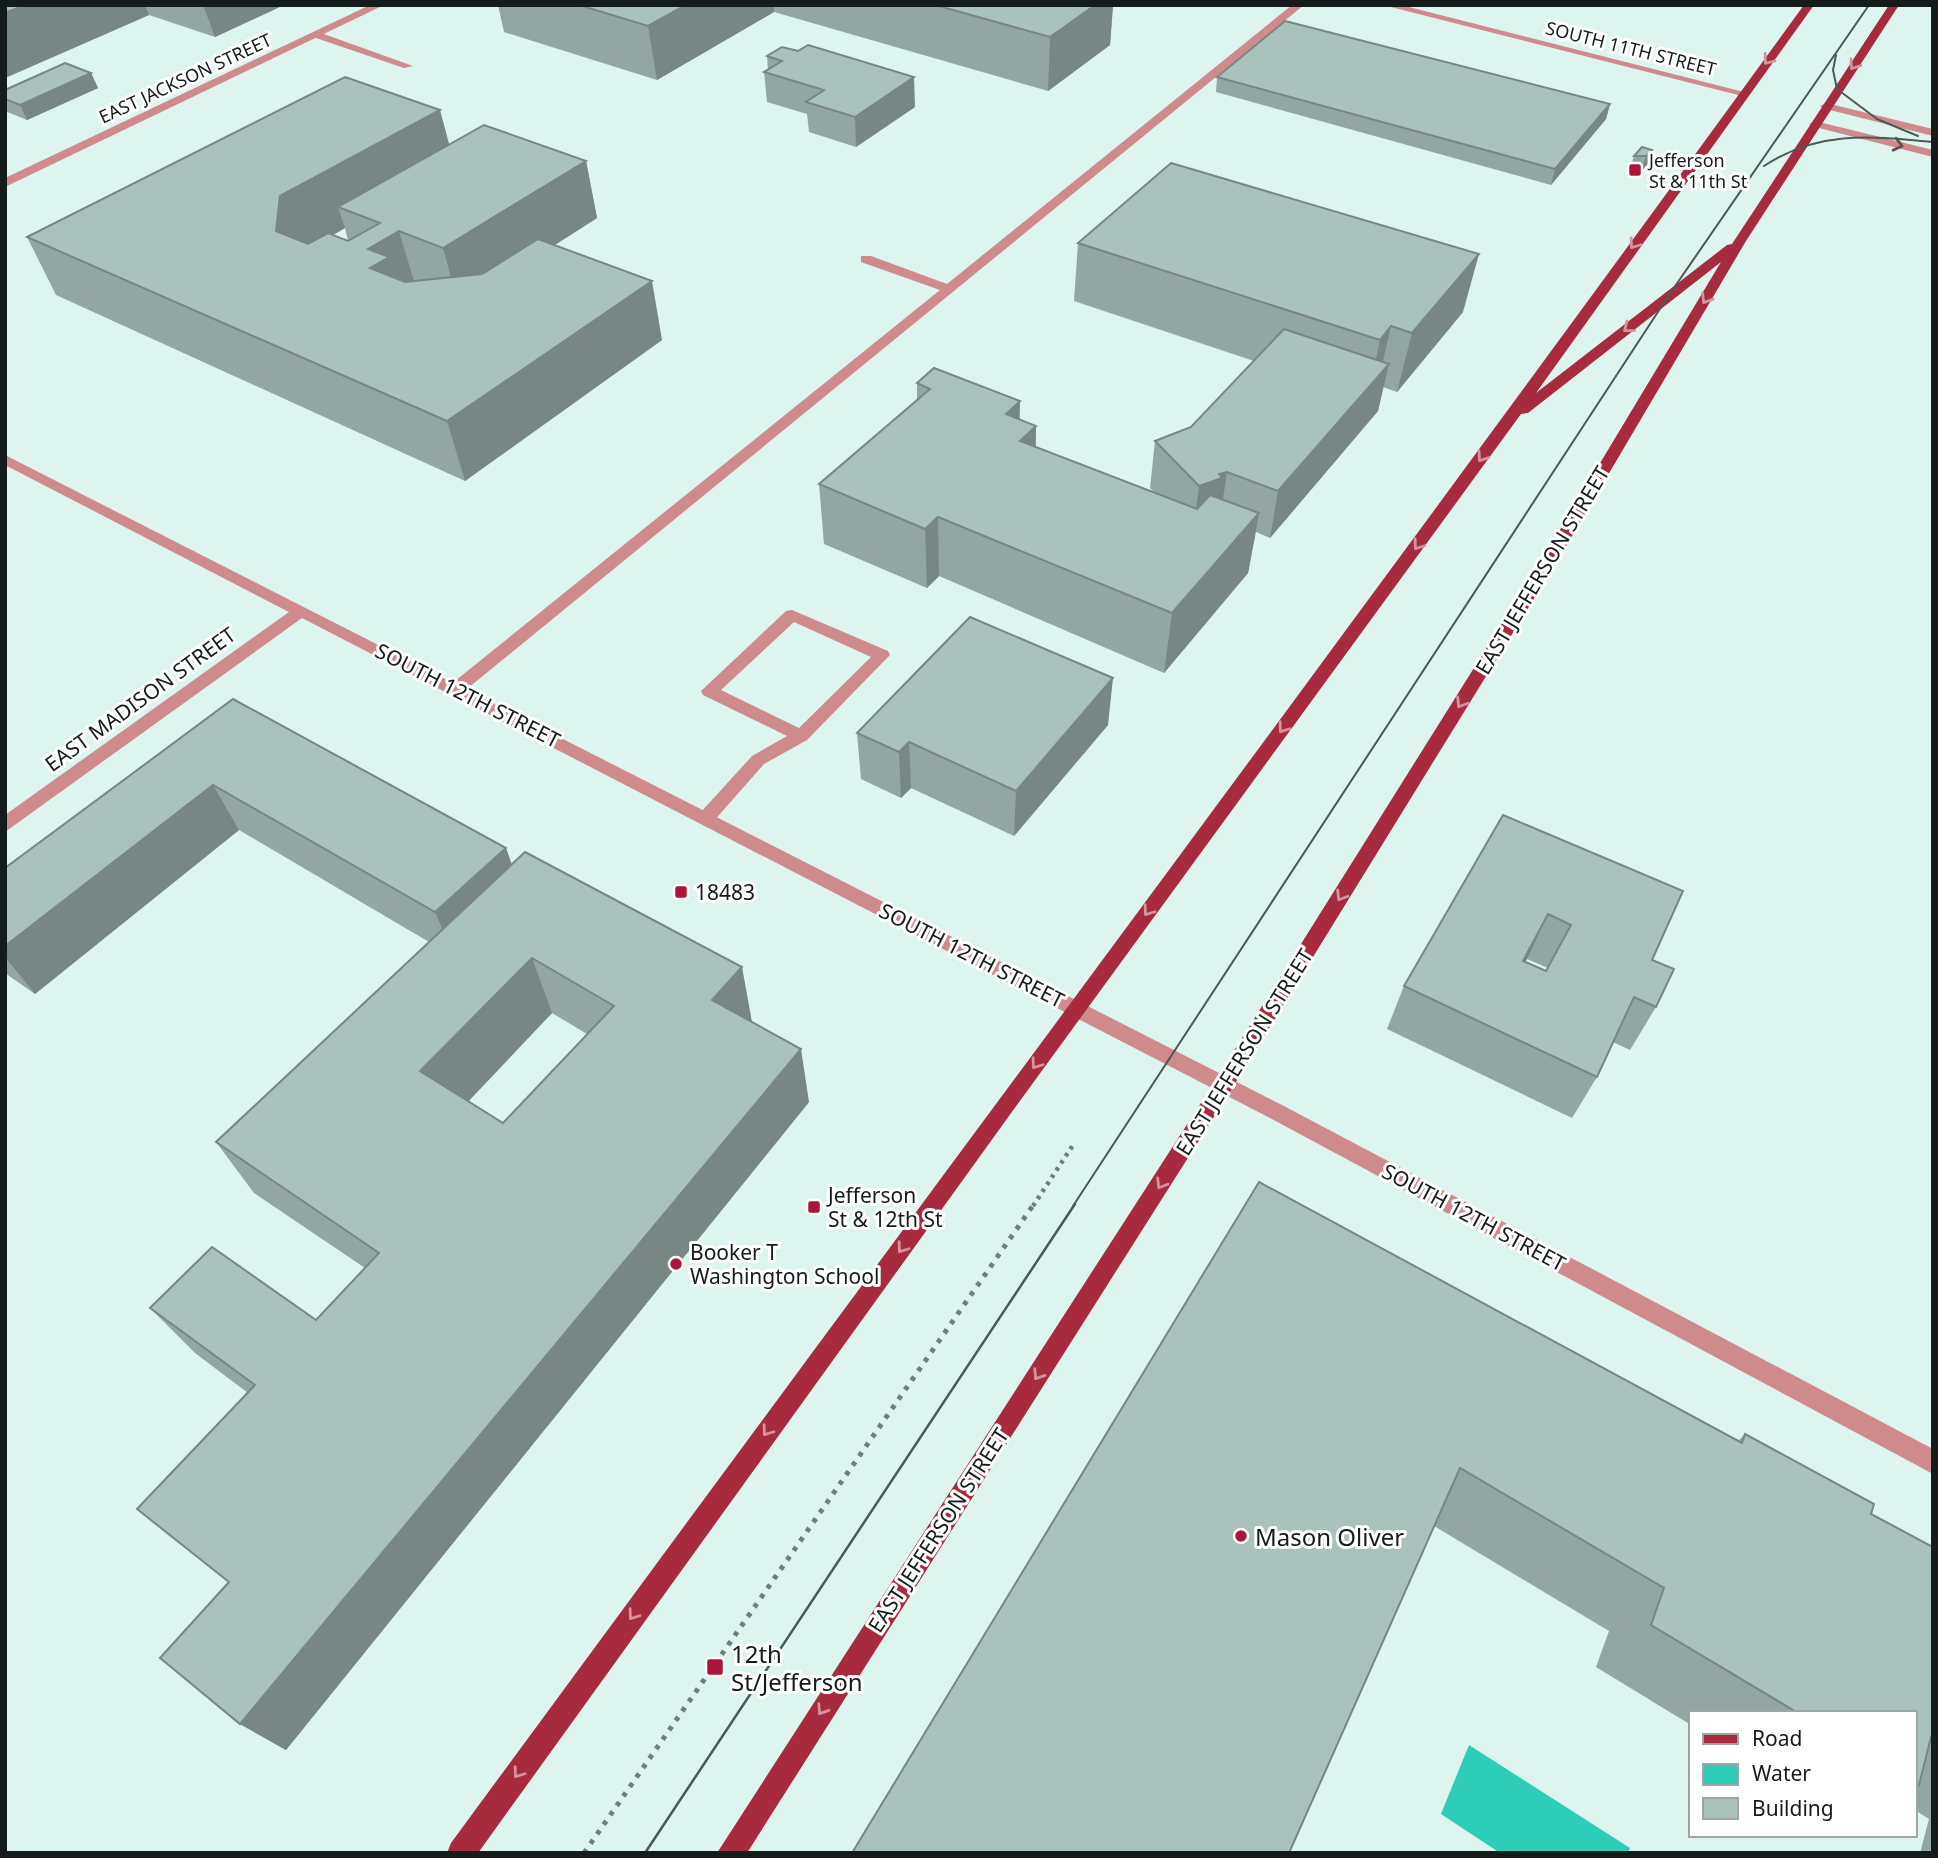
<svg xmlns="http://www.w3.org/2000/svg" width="1938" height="1858" font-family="'Noto Sans',sans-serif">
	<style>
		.water { fill: #2ecdb8 }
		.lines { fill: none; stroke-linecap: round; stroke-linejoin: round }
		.path-far1 { stroke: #707f7c; stroke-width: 4.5; stroke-dasharray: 3.5 5; stroke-linecap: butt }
		.path { stroke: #707f7c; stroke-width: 5; stroke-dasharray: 4.5 7; stroke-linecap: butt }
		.service { fill: #cf8a8e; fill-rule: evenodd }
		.minor { fill: #cf8a8e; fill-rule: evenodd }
		.primary { fill: #a72a3f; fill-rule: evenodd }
		.tram-far1 { stroke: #4d5957; stroke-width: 2 }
		.tram { stroke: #4d5957; stroke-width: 2.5 }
		.wall { fill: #93a6a2; fill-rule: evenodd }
		.shaded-wall { fill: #788784 }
		.building { fill: #abc1bc; stroke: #788784; stroke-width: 2; fill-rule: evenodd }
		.oneway { stroke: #d3949f }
		.oneway2 { stroke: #684e4f }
		.poi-dot { fill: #ab1539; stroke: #fff; stroke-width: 2.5 }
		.labels { text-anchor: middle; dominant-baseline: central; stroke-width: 6; stroke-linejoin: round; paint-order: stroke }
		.far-street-label { font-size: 18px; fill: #141c1b; stroke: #fff }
		.far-poi-label { font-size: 18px; fill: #141c1b; stroke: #fff; text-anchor: start }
		.street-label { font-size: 21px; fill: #141c1b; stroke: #fff }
		.poi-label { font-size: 21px; fill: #141c1b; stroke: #fff; text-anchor: start }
		.near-poi-label { font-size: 24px; fill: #141c1b; stroke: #fff; text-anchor: start }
	</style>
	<rect width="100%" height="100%" fill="#ddf4ef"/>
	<polygon class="water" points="1469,1745 1630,1848 1628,1853 1500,1853 1441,1814"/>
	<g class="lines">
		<polyline class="path-far1" points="1033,1206 1075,1142"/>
		<polyline class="path" points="584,1853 1034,1204"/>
		<g class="service">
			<polygon points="1292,5 1304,5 462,693 450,693 448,689 450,685 940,290 861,262 861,256 871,256 947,284"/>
			<polygon points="313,33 321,33 413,66 404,68 313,37"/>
			<path d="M792 610 888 651 890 655 807 740 764 764 712 823H700L697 818 700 813 752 756 787 736 703 695 701 691 786 611ZM794 622 871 657 799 728 721 690Z"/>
		</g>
		<g class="minor">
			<polygon points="370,5 384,5 5,187 5,178"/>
			<polygon points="1383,5 1401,5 1748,93 1742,96"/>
			<polygon points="1826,103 1933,129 1933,136 1822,108 1820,106"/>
			<polygon points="1815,121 1933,150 1933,157 1811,126 1809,124"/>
			<polygon points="5,455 1282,1105 1933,1449 1933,1474 1268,1117 302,618 5,832 5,815 289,612 5,465"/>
		</g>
		<path class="primary" d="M1804 5H1814L1536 393 1727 245 1732 244 1889 5H1899L1746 241 1562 553 1231 1090 747 1853H717L1217 1078 1546 553 1721 262 1528 413 1521 414 1014 1109 478 1853H447L451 1843C901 1230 1356 621 1804 5Z"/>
		<g class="tram-far1">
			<polyline points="1836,55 1833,70 1837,89 1877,119 1918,136"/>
			<path d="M1764 166C1818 130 1870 136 1932 142"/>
			<polyline points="1073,1206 1669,295 1869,5"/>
		</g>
		<polyline class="tram" points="645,1853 1075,1204"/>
	</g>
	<g class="wall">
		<polygon points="5,5 284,5 215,37 149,15 5,78"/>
		<polygon points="498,5 1113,5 1110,45 1048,91 774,12 657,80 504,32"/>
		<polygon points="767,56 915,107 856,147 809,132 807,114 767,102 764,72 768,70"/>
		<polygon points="91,73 98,88 27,120 5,111 5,90"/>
		<polygon points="1217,77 1610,104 1606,119 1551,185 1216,92"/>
		<path d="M449 145 586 161 597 218 555 245 662 340 465 481 56 295 27 237ZM345 228 348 241 333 235Z"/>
		<polygon points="1652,150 1647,165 1641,172 1629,172 1634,156"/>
		<polygon points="1078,243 1463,312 1397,392 1383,387 1378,411 1270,538 1256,532 1248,573 1164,673 939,576 927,588 824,544 819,484 917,400 917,383 1036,426 1036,447 1155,493 1150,488 1155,441 1191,427 1254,361 1074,301"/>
		<path d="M233 699 506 848 511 864 752 1022 809 1102 286 1750 240 1724 229 1582 248 1393 195 1353 150 1308 316 1320 365 1268 254 1193 216 1142 429 942 239 830 35 994 5 973V868ZM552 1013 587 1034 503 1123 468 1101Z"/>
		<polygon points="1108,725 1014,836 911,788 901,798 861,779 857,733"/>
		<path d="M1503 815 1652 960 1656 1007 1630 1050 1613 1042 1597 1077 1572 1118 1387 1029 1404 986ZM1527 959 1548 968 1546 971 1525 962Z"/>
		<polygon points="1259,1182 1738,1441 1745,1434 1871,1514 1933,1547 1933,1853 1920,1853 1929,1819 1915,1810 1915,1713 1691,1713 1691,1725 1596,1667 1609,1631 1434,1526"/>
	</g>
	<g class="shaded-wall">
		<polygon points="25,5 145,5 149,15 5,78 5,13"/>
		<polygon points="203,5 284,5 215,37"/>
		<polygon points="686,5 774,5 774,12 657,80 648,26"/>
		<polygon points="1095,5 1113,5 1110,45 1048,91 1050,37"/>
		<polygon points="91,73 98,88 27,120 20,105"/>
		<polygon points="914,77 915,107 856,147 855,117"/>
		<polygon points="1610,104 1606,119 1551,185 1555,169"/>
		<polygon points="440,110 455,166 338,207 345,228 300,254 276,231 280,196"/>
		<polygon points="1652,150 1647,165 1641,172 1646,156"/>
		<polygon points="586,161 597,218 459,306 443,248"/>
		<polygon points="399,231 416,288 370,268 368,249"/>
		<polygon points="1479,254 1463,312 1397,392 1412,333"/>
		<polygon points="652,281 662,340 465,481 447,421"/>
		<polygon points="1391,326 1380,374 1389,364 1378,411 1270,538 1278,491 1370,386 1380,340"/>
		<polygon points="1020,401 1019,460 1006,414"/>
		<polygon points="1036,426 1034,485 1020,441"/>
		<polygon points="1227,472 1220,519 1193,533 1199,486 1219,474"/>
		<polygon points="1259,513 1248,573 1164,673 1172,613"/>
		<polygon points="938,517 939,576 927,588 925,529"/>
		<polygon points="1113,678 1108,725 1014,836 1016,791"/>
		<polygon points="909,742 911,788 901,798 899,752"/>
		<polygon points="213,785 239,830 35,994 5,957 5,946"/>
		<polygon points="506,848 522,893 454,956 435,912"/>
		<polygon points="1548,914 1527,959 1503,1004 1523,961"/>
		<polygon points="532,958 552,1013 447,1124 420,1071"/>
		<polygon points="742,967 752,1022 712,1000"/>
		<polygon points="801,1049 809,1102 286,1750 240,1724"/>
	</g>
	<g class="building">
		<polygon points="5,5 25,5 5,13"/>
		<polygon points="579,5 686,5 648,26"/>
		<polygon points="935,5 1095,5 1050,37"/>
		<polygon points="1285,21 1610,104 1555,169 1217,77"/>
		<polygon points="808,45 914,77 855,117 806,102 824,90 764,72 782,61 767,56 782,47 798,51"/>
		<polygon points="65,63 91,73 20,105 5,99 5,90"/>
		<polygon points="345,77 440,110 280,196 276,231 308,244 328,233 348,241 380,223 338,207 484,125 586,161 443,248 399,231 368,249 389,257 370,268 405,282 482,274 538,239 652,281 447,421 27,237"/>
		<polygon points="1642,147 1652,150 1646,156 1634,156"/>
		<polygon points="1171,163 1479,254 1412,333 1391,326 1380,340 1078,243"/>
		<polygon points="1284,329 1389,364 1278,491 1227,472 1219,474 1222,478 1199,486 1155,441 1191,427"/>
		<polygon points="934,368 1020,401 1006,414 1036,426 1020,441 1197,509 1210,495 1259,513 1172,613 938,517 925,529 819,484 930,389 917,383"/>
		<polygon points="970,617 1113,678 1016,791 909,742 899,752 857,733"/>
		<polygon points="233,699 506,848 435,912 213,785 5,946 5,868"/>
		<path d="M1503 815 1683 891 1652 960 1674 969 1656 1007 1634 997 1597 1077 1404 986ZM1548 914 1571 925 1546 971 1523 961Z"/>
		<path d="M525 852 742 967 712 1000 801 1049 240 1724 160 1658 229 1582 137 1509 255 1385 150 1308 212 1247 316 1320 379 1253 216 1142ZM532 958 614 1006 503 1123 420 1071Z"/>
		<polygon points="1259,1182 1742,1443 1745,1434 1874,1504 1871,1514 1933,1547 1933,1738 1931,1737 1919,1785 1915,1782 1915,1713 1798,1713 1651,1625 1664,1588 1460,1468 1289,1853 852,1853"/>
	</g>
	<defs><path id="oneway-chevron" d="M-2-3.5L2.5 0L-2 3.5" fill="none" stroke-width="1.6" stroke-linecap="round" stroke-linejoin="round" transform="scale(1.75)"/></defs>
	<g class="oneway">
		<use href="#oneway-chevron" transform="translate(1768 60) rotate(127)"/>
		<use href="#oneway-chevron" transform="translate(1854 65) rotate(124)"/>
		<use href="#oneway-chevron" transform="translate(1634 244) rotate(126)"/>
		<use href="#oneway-chevron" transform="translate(1706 299) rotate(121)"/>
		<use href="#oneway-chevron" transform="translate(1628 328) rotate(142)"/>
		<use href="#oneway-chevron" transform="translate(1482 457) rotate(125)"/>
		<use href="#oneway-chevron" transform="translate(1418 545) rotate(126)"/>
		<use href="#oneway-chevron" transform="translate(1461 703) rotate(122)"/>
		<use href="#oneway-chevron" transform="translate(1283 728) rotate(126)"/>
		<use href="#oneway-chevron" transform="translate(1341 896) rotate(122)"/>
		<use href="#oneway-chevron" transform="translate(1148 911) rotate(126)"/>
		<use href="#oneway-chevron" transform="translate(1036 1064) rotate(126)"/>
		<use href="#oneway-chevron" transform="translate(1161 1184) rotate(122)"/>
		<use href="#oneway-chevron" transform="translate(902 1248) rotate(126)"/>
		<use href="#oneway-chevron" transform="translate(1038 1375) rotate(123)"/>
		<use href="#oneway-chevron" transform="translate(767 1431) rotate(126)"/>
		<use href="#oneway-chevron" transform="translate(633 1615) rotate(126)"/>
		<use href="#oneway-chevron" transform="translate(822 1710) rotate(123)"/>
		<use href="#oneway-chevron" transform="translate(518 1773) rotate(126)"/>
	</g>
	<use class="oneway2" href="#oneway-chevron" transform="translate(1898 145) rotate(14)"/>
	<g class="poi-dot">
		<rect x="1628" y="163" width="14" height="14" rx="3.5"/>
		<rect x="674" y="885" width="14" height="14" rx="3.5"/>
		<rect x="807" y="1200" width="14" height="14" rx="3.5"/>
		<circle cx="676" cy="1264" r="7"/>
		<circle cx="1241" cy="1536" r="7"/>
		<rect x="706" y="1658" width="18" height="18" rx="3.5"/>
	</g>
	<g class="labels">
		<g class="far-street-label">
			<text transform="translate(1631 48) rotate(14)">SOUTH 11TH STREET</text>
			<text transform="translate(185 78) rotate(-25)">EAST JACKSON STREET</text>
		</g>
		<g class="far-poi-label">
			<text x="1649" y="160">Jefferson<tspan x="1649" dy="21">St &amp; 11th St</tspan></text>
		</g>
		<g class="street-label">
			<text transform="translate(1542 570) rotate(-59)">EAST JEFFERSON STREET</text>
			<text transform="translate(468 695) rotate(27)">SOUTH 12TH STREET</text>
			<text transform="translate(140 699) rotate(-36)">EAST MADISON STREET</text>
			<text transform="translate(972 955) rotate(27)">SOUTH 12TH STREET</text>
			<text transform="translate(1244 1052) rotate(-58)">EAST JEFFERSON STREET</text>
			<text transform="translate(1474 1217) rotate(28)">SOUTH 12TH STREET</text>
			<text transform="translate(938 1530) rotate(-57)">EAST JEFFERSON STREET</text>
		</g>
		<g class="poi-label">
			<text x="695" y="892">18483</text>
			<text x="828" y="1195">Jefferson<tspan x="828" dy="24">St &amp; 12th St</tspan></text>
			<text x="690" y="1252">Booker T<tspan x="690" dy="24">Washington School</tspan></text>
		</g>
		<g class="near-poi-label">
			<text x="1255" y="1536">Mason Oliver</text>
			<text x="731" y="1653">12th<tspan x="731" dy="28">St/Jefferson</tspan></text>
		</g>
	</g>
	<rect width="1938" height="1858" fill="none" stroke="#141c1b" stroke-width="14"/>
	<rect x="1689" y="1711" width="228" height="126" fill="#ffffff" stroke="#a1a4a4" stroke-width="2"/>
	<rect x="1703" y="1734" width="35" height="10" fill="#a72a3f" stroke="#a1a4a4" stroke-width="2"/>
	<text x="1752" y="1746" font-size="21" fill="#141c1b">Road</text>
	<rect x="1703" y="1764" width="35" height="21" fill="#2ecdb8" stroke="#a1a4a4" stroke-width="2"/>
	<text x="1752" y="1781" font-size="21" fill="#141c1b">Water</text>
	<rect x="1703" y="1798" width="35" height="21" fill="#abc1bc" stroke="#a1a4a4" stroke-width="2"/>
	<text x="1752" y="1816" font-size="21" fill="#141c1b">Building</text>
</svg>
